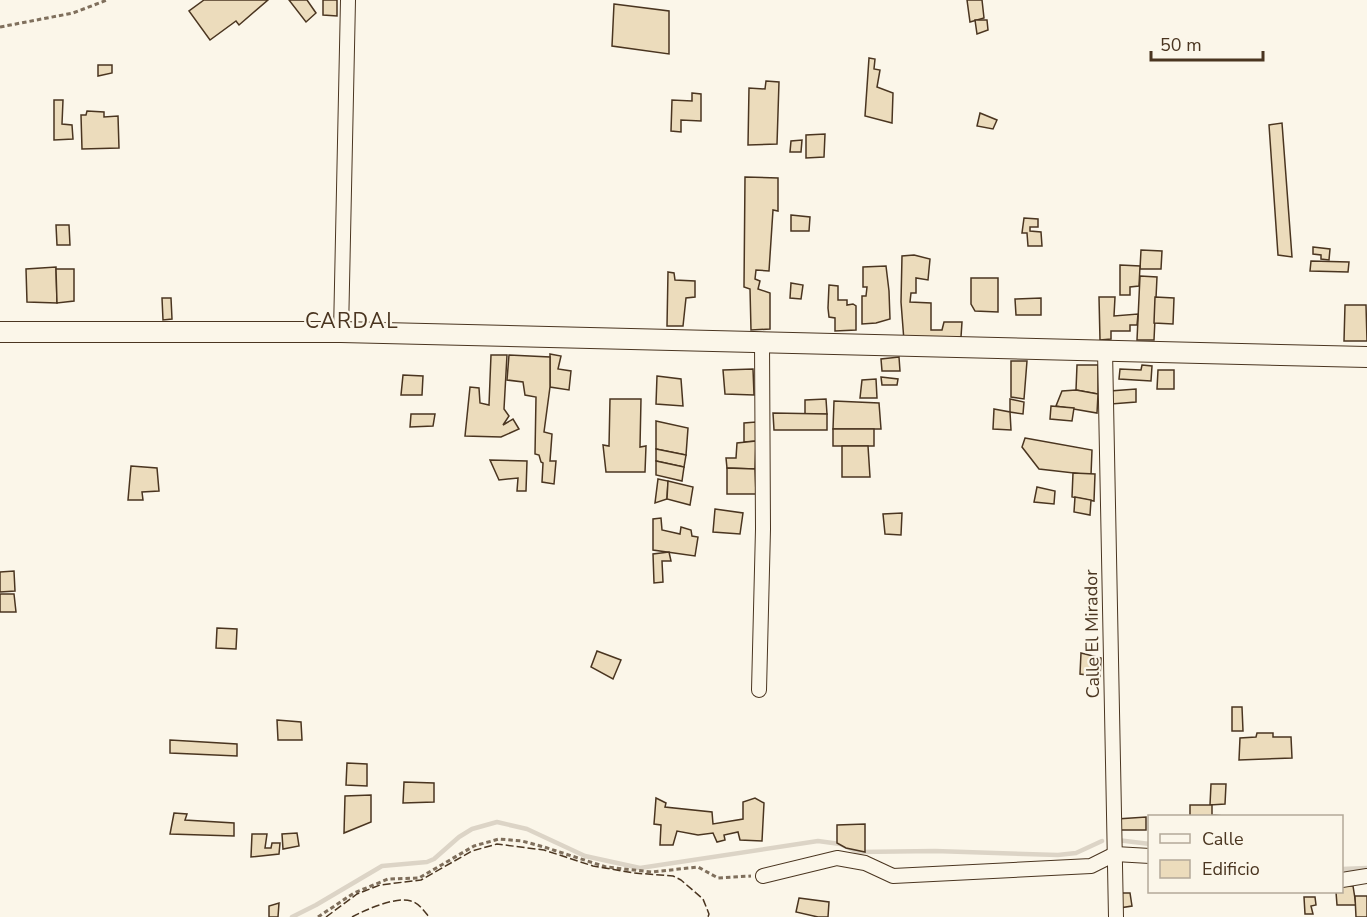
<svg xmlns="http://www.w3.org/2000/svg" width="1367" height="917" font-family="'Nunito Sans',sans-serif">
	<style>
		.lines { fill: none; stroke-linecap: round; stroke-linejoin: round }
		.stream { stroke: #dcd4c6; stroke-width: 4.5 }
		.building { fill: #ecdcbc; stroke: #4a3520; stroke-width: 1.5 }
		.street-casing { stroke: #4a3520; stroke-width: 16 }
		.secondary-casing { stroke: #4a3520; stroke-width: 22 }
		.path { stroke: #7f6f5c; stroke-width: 3; stroke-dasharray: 4.5 3; stroke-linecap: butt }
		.street { stroke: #fbf6e9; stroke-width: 14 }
		.secondary { stroke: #fbf6e9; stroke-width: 20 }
		.fence { stroke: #4a3520; stroke-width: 1.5; stroke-dasharray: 8 3; stroke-linecap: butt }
		.labels { text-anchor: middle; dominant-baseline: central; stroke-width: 4.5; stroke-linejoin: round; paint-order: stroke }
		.street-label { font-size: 18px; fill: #4a3520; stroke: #fbf6e9 }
		.quarter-label { font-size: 21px; letter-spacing: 1.5px; fill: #4a3520; stroke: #fbf6e9 }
	</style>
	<rect width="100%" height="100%" fill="#fbf6e9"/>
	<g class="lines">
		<g class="stream">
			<polyline points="1117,840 1150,844"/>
			<polyline points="1342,869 1367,868"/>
			<polyline points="292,917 316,905 382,866 427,862 434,859 459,837 472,829 497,822 527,829 585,856 640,868 818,841 840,844 858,852 935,851 1058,855 1076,853 1102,841"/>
		</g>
	</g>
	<g class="building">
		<polygon points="204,0 268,0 239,25 236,21 210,40 189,11"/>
		<polygon points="289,0 307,0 316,13 306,22"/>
		<polygon points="323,0 337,0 337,16 323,15"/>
		<polygon points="967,0 982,0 984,18 970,22"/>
		<polygon points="614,4 669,11 669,54 612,46"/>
		<polygon points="975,20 987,20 988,30 977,34"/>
		<polygon points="869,58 875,59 874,69 880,70 877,87 893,93 892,123 865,116"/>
		<polygon points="98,65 112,65 112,73 98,76"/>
		<polygon points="766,81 779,82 777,144 748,145 749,88 765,89"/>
		<polygon points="692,93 701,94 701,121 681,120 681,132 671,131 672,100 692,101"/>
		<polygon points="54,100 63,100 62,124 72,125 73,139 54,140"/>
		<polygon points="87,111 104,112 104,117 118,116 119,148 82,149 81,115 86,115"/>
		<polygon points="980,113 997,120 993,129 977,126"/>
		<polygon points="1282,123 1292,257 1278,255 1269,125"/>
		<polygon points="825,134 824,157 806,158 806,135"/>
		<polygon points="802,140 801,152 790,152 791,141"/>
		<polygon points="745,177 778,178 778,211 773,210 769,271 756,270 755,279 760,281 758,289 770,293 770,329 751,330 750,289 744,287"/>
		<polygon points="791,215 810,217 809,231 791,231"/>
		<polygon points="1024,218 1038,219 1038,227 1030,227 1030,231 1041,232 1042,246 1028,246 1027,233 1022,233"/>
		<polygon points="56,225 69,225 70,245 57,245"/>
		<polygon points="1313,247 1330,249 1329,260 1321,259 1321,255 1313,254"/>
		<polygon points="1141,250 1162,251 1161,269 1140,269"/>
		<polygon points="914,255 930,259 928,280 916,278 916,293 911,293 910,302 931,303 931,330 942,330 944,322 962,322 961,337 904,341 901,302 902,256"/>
		<polygon points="1311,261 1349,262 1348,272 1310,271"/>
		<polygon points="1120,265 1140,266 1139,286 1130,287 1130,295 1120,295"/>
		<polygon points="886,266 889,291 890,319 876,323 862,324 862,296 866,296 867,287 863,287 863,267"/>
		<polygon points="56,267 57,303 27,302 26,269"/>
		<polygon points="56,269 74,269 74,301 57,303"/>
		<polygon points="668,272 674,273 675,280 695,281 695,297 686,298 683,326 667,326"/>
		<polygon points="1140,276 1157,277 1154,340 1137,340"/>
		<polygon points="971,278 998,278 998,312 975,311 971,304"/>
		<polygon points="791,283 803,285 801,299 790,298"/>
		<polygon points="829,285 838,286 838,300 847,300 847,305 853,304 856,306 856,330 835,331 835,318 829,317 828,308"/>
		<polygon points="1099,297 1115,297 1114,316 1138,314 1137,325 1130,325 1130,331 1111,331 1111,339 1100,340"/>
		<polygon points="1155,297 1174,298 1173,324 1154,323"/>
		<polygon points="162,298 171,298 172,319 163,320"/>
		<polygon points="1041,298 1041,315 1016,315 1015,299"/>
		<polygon points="1345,305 1366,305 1367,341 1344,341"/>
		<polygon points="550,354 561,356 558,369 571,371 569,390 550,387"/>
		<polygon points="491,355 507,355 504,409 509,416 503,425 513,419 519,429 501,437 465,436 470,387 479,388 480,403 489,405"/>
		<polygon points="509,355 550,357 550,387 544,432 552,434 550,461 556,461 554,484 542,482 543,463 541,462 539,455 535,454 536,397 525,395 523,382 507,380"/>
		<polygon points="899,357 900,371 882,371 881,359"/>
		<polygon points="1011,361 1027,361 1024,399 1011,397"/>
		<polygon points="1077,365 1098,365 1098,394 1076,390"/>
		<polygon points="1142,365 1152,366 1151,381 1119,379 1120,369 1141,370"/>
		<polygon points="753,369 754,395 725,394 723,370"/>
		<polygon points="1158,370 1174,370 1174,389 1157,389"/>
		<polygon points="403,375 423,376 422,395 401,395"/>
		<polygon points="657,376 681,379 683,406 656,404"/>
		<polygon points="881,377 898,379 897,385 882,385"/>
		<polygon points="876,379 877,398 860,398 862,380"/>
		<polygon points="1136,389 1136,402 1111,404 1110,391"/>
		<polygon points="1076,390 1098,394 1097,413 1056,406 1062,391"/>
		<polygon points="610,399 641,399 640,447 646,446 645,472 606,472 603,445 609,446"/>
		<polygon points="826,399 827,414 805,415 805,400"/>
		<polygon points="1010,399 1024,402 1023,414 1010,412"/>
		<polygon points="834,401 879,403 881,429 833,429"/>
		<polygon points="1051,406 1074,408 1072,421 1050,419"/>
		<polygon points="994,409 1010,412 1011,430 993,429"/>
		<polygon points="773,413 827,414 827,430 774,430"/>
		<polygon points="411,414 435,414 433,426 410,427"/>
		<polygon points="656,421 688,428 686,455 656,449"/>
		<polygon points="756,422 756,441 744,442 744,423"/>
		<rect x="833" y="429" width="41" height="17"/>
		<polygon points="1025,438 1092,450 1091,475 1039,469 1022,447"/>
		<polygon points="756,441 755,469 727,468 726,458 736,458 737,443"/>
		<polygon points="842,446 868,446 870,477 842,477"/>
		<polygon points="656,449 686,455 684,467 656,461"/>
		<polygon points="490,460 527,461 526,491 517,491 518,478 499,480"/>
		<polygon points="656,461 684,467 682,481 656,475"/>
		<polygon points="131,466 157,468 159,491 142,492 143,500 128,500"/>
		<polygon points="727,468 755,469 756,494 727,494"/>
		<polygon points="1073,473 1095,474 1094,501 1072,497"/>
		<polygon points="658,479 668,481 667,499 655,503"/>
		<polygon points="668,481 693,487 690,505 667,499"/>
		<polygon points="1037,487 1055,491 1054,504 1034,502"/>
		<polygon points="1075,497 1091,500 1090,515 1074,512"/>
		<polygon points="715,509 743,513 740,534 713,532"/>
		<polygon points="902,513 901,535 885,534 883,514"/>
		<polygon points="661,518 662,530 680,534 681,527 691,530 692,536 698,537 695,556 653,550 653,519"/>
		<polygon points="669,552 671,561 662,561 663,582 654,583 653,554"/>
		<polygon points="14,571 15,591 0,592 0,572"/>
		<polygon points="0,594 14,594 16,612 0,612"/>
		<polygon points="217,628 237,629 236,649 216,648"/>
		<polygon points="597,651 621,660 613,679 591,667"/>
		<polygon points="1081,653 1101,658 1100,677 1080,674"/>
		<polygon points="1232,707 1242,707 1243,731 1232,731"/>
		<polygon points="277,720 301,722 302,740 278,740"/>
		<polygon points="1257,733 1273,733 1273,737 1291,737 1292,758 1239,760 1240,738 1256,737"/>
		<polygon points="170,740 237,744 237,756 170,753"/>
		<polygon points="347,763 367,764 367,786 346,785"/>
		<polygon points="404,782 434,783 434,802 403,803"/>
		<polygon points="1211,784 1226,784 1225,804 1210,805"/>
		<polygon points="371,795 371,822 344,833 345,796"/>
		<polygon points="656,798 666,803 665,807 712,812 713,824 743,819 743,802 755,798 764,803 762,841 740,840 738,832 724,835 725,840 717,842 713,833 698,835 677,831 673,845 660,845 661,825 654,824"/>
		<polygon points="1190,805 1212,805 1212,815 1225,816 1190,816"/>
		<polygon points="174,813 187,814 185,820 234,823 234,836 170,834"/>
		<polygon points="1146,817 1146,830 1117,830 1117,819"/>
		<polygon points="865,824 865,852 846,848 837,843 837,825"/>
		<polygon points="297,833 299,846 283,849 282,834"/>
		<polygon points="252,834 267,834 265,848 271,848 272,843 280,843 279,854 251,857"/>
		<polygon points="1342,886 1353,886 1356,905 1337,905 1336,892 1342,892"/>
		<polygon points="1121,893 1130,893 1132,906 1119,908"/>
		<polygon points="1355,896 1367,896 1367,917 1356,917"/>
		<polygon points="1304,897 1315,897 1316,905 1311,906 1313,914 1305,914"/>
		<polygon points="799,898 829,902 828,917 818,917 796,912"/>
		<polygon points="279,903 278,917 269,917 269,906"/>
	</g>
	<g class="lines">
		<g class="street-casing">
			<g id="street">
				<polyline points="341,332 348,0"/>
				<polyline points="1105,350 1116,917"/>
				<polyline points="759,690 763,529 762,342"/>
				<polyline points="763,876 837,858 865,863 893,876 1091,866 1115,854 1150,856"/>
				<polyline points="1342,880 1367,876"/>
			</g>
		</g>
		<g class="secondary-casing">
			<polyline id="secondary" points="0,332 341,332 1367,357"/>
		</g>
		<g class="path">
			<polyline points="0,27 73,13 107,0"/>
			<polyline points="318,917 354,893 388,879 419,878 474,846 499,839 522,841 544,847 606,867 652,872 698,867 718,878 751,876"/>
		</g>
		<use href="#street" class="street"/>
		<use href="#secondary" class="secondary"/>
		<g class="fence">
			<polyline points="326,917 357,894 380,885 421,880 472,851 497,844 544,850 593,866 634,873 673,876 681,880 703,899 709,914 708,917"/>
			<path d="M352 917C365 910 396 896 411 901 419 903 424 911 429 917"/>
		</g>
	</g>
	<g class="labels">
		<g class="street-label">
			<text transform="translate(1092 634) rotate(-91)">Calle El Mirador</text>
		</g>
		<g class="quarter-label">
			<text x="352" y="321">CARDAL</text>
		</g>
	</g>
	<rect x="1148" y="815" width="195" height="78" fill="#fbf6e9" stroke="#b4a999" stroke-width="1.5"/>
	<rect x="1160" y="834" width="30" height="9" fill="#fbf6e9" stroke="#b4a999" stroke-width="1.5"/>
	<text x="1202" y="845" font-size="18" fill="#4a3520">Calle</text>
	<rect x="1160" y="860" width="30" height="18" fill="#ecdcbc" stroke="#b4a999" stroke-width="1.5"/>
	<text x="1202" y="875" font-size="18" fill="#4a3520">Edificio</text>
	<path d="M1151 51v9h112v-9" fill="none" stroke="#4a3520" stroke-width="3"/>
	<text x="1160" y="51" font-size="18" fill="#4a3520" stroke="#fbf6e9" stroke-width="4.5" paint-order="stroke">50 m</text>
</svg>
